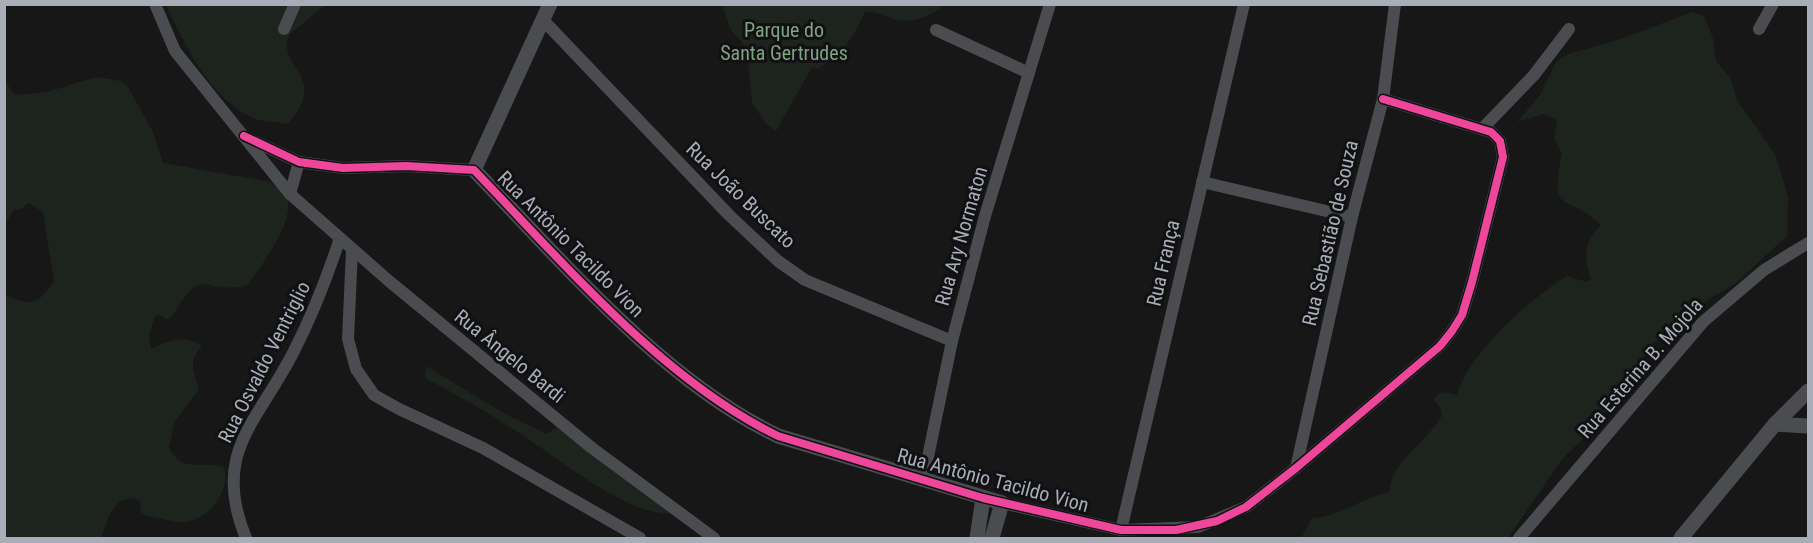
<svg xmlns="http://www.w3.org/2000/svg" width="1813" height="543" font-family="'Roboto Condensed',sans-serif">
	<style>
		.green { fill: #1d241e }
		.lines { fill: none; stroke-linecap: round; stroke-linejoin: round }
		.minor { stroke: #4b4c50; stroke-width: 12 }
		.tertiary { stroke: #4b4c50; stroke-width: 15 }
		.cycleway-casing { stroke: #111113; stroke-width: 11 }
		.cycleway { stroke: #ed469a; stroke-width: 8 }
		.labels { text-anchor: middle; dominant-baseline: central; stroke-width: 6; stroke-linejoin: round; paint-order: stroke }
		.park-label { font-size: 20px; fill: #7fa381; stroke: #111113 }
		.street-label { font-size: 20px; fill: #a8adb8; stroke: #111113 }
	</style>
	<rect width="100%" height="100%" fill="#171717"/>
	<g class="green">
		<path d="M166 5H325L289 35C275 67 331 75 288 124 278 122 266 122 256 119 211 102 185 45 166 5Z"/>
		<path d="M722 5V4L942 5 941 8C927 17 910 24 893 19 883 16 876 11 865 12 854 37 842 55 818 69L812 67 776 131 765 122 752 103 747 48 731 30Z"/>
		<path d="M1692 12 1704 16 1713 38 1716 61 1731 79 1737 100 1776 156 1788 197 1787 236 1735 284 1709 299 1651 345 1621 394 1587 435 1563 458 1508 538H1301L1312 518C1344 516 1358 499 1389 492 1392 463 1416 450 1433 428 1435 425 1440 420 1441 417 1443 410 1438 405 1434 400L1437 395 1443 392 1457 395C1467 355 1532 297 1567 276L1587 282 1591 279C1583 258 1584 241 1601 225 1565 190 1549 219 1562 153L1554 139 1557 120 1544 114 1517 122 1540 95 1556 62 1568 54 1621 39Z"/>
		<path d="M96 77 121 81 128 87 153 132 163 163 271 182C278 188 288 194 288 204 290 229 261 265 248 285 201 297 206 260 171 318L166 319 160 315 155 316 149 335 151 349C168 341 184 334 202 346 188 361 193 370 199 389L174 423 169 448C183 474 199 460 224 467 231 491 208 522 182 522 170 522 157 517 145 515L141 512 140 501C115 490 108 519 101 538H5V294C30 307 38 305 54 281L43 212 29 203 19 210 14 209 5 225V80L14 95 47 92Z"/>
		<path d="M426 366 505 414 547 434 559 425 675 513C633 519 566 464 531 441 498 418 461 397 425 378Z"/>
	</g>
	<g class="lines">
		<g class="minor">
			<polyline points="155,4 175,51 290,194 389,281 592,448 714,538"/>
			<polyline points="543,20 729,215 778,261 805,280 952,341"/>
			<polyline points="284,29 295,4"/>
			<polyline points="1759,29 1773,4"/>
			<polyline points="936,30 1029,73"/>
			<polyline points="1482,129 1534,75 1569,29"/>
			<polyline points="247,138 299,162 343,168 406,166 474,170"/>
			<polyline points="1202,182 1352,217"/>
			<polyline points="290,194 299,162"/>
			<polyline points="352,250 348,339 356,369 374,395 399,409 483,448 640,538"/>
			<polyline points="1296,468 1352,217 1383,99 1395,4"/>
			<polyline points="923,481 952,341 985,216 1050,4"/>
			<polyline points="1002,503 1121,530 1198,527 1246,507 1296,468 1440,346 1452,331 1462,315 1472,282 1503,157 1500,141 1491,132 1383,99"/>
			<polyline points="1121,530 1244,4"/>
			<path d="M246 538C211 453 257 423 293 353 312 316 327 278 340 238"/>
			<polyline points="1519,538 1703,322 1764,270 1808,243"/>
		</g>
		<g class="tertiary">
			<path d="M550 4 474 170C563 262 662 380 778 436L1002 503 992 538"/>
			<polyline points="1775,424 1808,426"/>
			<polyline points="977,538 983,498"/>
			<polyline points="1681,538 1775,424 1808,391"/>
		</g>
		<g class="cycleway-casing">
			<path id="cycleway" d="M244 136 299 162 343 168 406 166 474 170C563 262 662 380 778 436L983 498 1121 530H1176L1217 521 1246 507 1296 468 1440 346 1452 331 1462 315 1472 282 1503 157 1500 141 1491 132 1383 99"/>
		</g>
		<use href="#cycleway" class="cycleway"/>
	</g>
	<g class="labels">
		<g class="park-label">
			<text x="784" y="30">Parque do<tspan x="784" dy="23">Santa Gertrudes</tspan></text>
		</g>
		<g class="street-label">
			<text transform="translate(741 195) rotate(44)">Rua João Buscato</text>
			<text transform="translate(1330 233) rotate(-77)">Rua Sebastião de Souza</text>
			<text transform="translate(961 236) rotate(-74)">Rua Ary Normaton</text>
			<text transform="translate(571 244) rotate(45)">Rua Antônio Tacildo Vion</text>
			<text transform="translate(1163 263) rotate(-77)">Rua França</text>
			<text transform="translate(510 356) rotate(39)">Rua Ângelo Bardi</text>
			<text transform="translate(264 362) rotate(-63)">Rua Osvaldo Ventriglio</text>
			<text transform="translate(1640 368) rotate(-49)">Rua Esterina B. Mojola</text>
			<text transform="translate(993 480) rotate(15)">Rua Antônio Tacildo Vion</text>
		</g>
	</g>
	<rect width="1813" height="543" fill="none" stroke="#a8adb8" stroke-width="12"/>
</svg>
